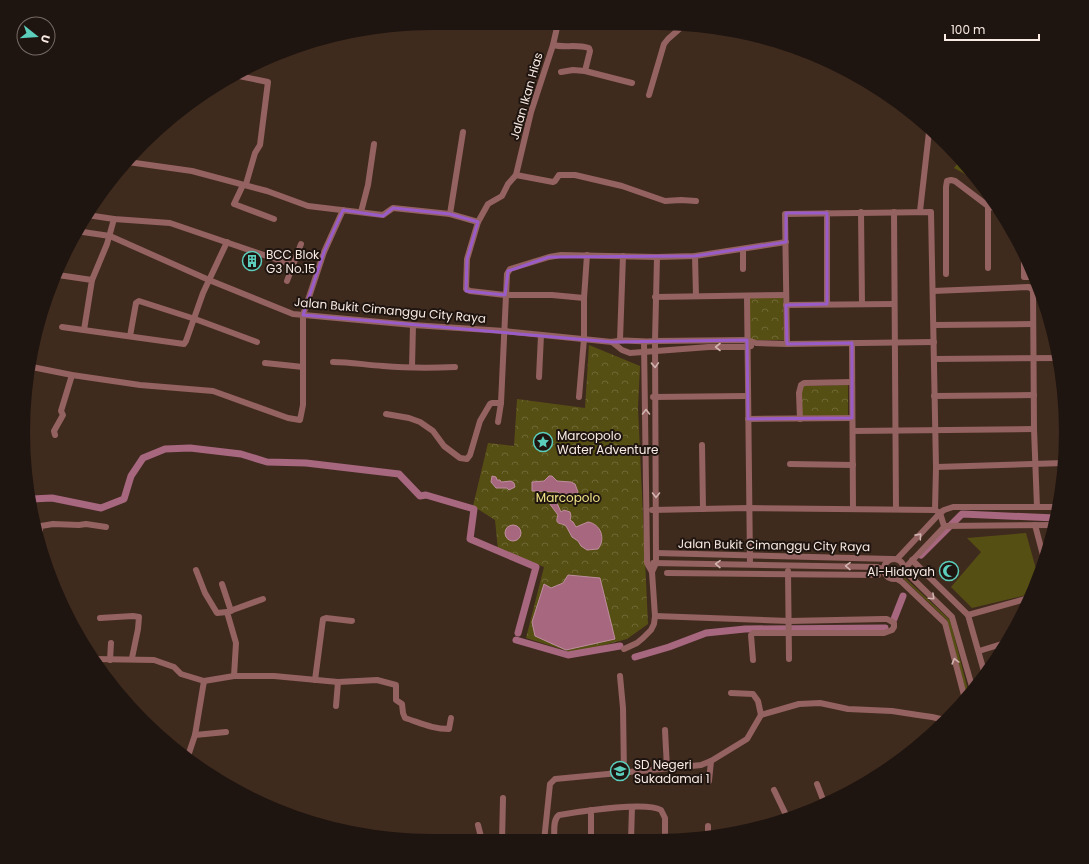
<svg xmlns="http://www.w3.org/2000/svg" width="1089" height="864" font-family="Poppins,sans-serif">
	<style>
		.grass { fill: #564f13 }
		.park { fill: url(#park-crowns) }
		.water { fill: #a6677f; stroke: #bf8e9d }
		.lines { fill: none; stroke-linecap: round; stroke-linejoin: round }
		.canal { stroke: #a6677f; stroke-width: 7 }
		.street { stroke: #946260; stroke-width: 6 }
		.oneway { stroke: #d1b4af }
		.marked { fill: none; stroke: #9a5cc8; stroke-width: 3; stroke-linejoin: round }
		.labels { text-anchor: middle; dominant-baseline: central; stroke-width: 4; stroke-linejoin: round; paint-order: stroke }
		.street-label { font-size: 12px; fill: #f9eae3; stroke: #1f1510 }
		.poi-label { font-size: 12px; fill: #f9eae3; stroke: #1f1510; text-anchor: start }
		.park-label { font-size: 12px; fill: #f1e486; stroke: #1f1510 }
	</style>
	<defs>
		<pattern id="park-crowns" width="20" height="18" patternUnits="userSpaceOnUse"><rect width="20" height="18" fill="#564f13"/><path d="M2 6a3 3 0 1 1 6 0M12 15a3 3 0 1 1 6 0" fill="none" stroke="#6f6835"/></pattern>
	</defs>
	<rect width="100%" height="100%" fill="#3f2a1e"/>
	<g class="grass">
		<polygon points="960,160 981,183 996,205 990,205 974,179 954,168"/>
		<polygon points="1026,533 1038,576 1031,594 972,608 951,587 981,552 967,538"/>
		<polygon points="904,577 950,620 969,694 967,696 947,620 904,579"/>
	</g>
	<g class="park">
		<polygon points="749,298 783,298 784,340 750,340"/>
		<polygon points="589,345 640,366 638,408 648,624 627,639 574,653 526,638 544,567 498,550 495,520 473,506 488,443 514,446 517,399 585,408"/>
		<polygon points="848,385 848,415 802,416 802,386"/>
	</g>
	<g class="water">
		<polygon points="492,476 496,477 497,480 500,480 501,482 511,481 514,483 515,487 509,490 507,488 496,488 491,482"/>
		<path d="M549 476H552L557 481 571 482 575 484 578 492C573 503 564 500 558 492L532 491V482L544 481Z"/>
		<path d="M549 503H557L561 512 564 510 570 512 571 516 570 520 573 522 576 527 588 522C601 524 606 539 598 549L587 550 581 546 578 541 572 537 566 526C561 522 554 526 558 515Z"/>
		<circle cx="513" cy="533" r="8"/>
		<polygon points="568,575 600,578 615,639 566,650 535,636 532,622 544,584 551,588 563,583"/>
	</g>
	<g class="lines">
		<g class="canal">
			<polyline points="32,499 52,498 101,508 124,499 131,476 143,458 165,449 190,448 241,454 267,462 306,463 399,474 420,496 426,495 474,509 470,539 536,567 518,633"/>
			<polyline points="921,555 962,514 1055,518"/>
			<polyline points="894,619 903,596"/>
			<polyline points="516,640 568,655 620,646"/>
			<polyline points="635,657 669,647 706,633 745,629 885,628"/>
		</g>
		<g class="street">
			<polyline points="509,23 517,23"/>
			<polyline points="558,23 553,45 531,112 516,175 508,184 502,196 488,204 478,222 467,259 466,289 470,291 505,295 552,295 584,298"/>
			<path d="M553 45C565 48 576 44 589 48L590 51 585 71"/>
			<polyline points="561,72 573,70 585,71 632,83"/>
			<polyline points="234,75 268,82 260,145 255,153 246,184"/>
			<polyline points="649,95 664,44 668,39 685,24"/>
			<polyline points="128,162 192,171 267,191 308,206 383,215 393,208 450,214 478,222"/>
			<polyline points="516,175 553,182 555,181 559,175 575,175 622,186 665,201 681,200 696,201"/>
			<polyline points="243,185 234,204 274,219"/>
			<polyline points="920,211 929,132 933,131"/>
			<polyline points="361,212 368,185 374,144"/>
			<polyline points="861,212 862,304"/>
			<polyline points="894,212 896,509"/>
			<polyline points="827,213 827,304"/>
			<polyline points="450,214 463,132"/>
			<polyline points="87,215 114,219 170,223 293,265"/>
			<path d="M76 231 110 236 209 280 293 314 413 325 504 331 612 342C626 338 640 343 655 341L656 563 652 572"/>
			<polyline points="743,249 743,269"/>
			<polyline points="1024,255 1024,277 1034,277"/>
			<polyline points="695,256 696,296"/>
			<polyline points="657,257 655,341 747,340 756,343 787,344 934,342"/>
			<polyline points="988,268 988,206"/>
			<polyline points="946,274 946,187 947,181 951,180 955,181 988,206 999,210"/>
			<polyline points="58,275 92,280 84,330"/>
			<polyline points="92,280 107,244 114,219"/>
			<polyline points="287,281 301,244"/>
			<polyline points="933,291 1029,287 1033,290 1034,429 1037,507"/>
			<polyline points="747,296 750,564"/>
			<polyline points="655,297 786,295"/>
			<polyline points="786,305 894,304"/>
			<polyline points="934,325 1033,324"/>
			<polyline points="62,327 184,344 186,341 203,293 227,242"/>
			<polyline points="130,336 136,303 139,301 195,319 257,342"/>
			<polyline points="620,340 623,256"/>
			<polyline points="612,342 622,350 630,353 709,347 747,347 751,346"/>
			<polyline points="852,343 853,509"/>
			<polyline points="787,344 785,214 931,212 936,467 935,510 940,513 944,526"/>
			<polyline points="934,359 1058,358"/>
			<path d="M333 362C350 362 366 365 383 366 407 368 431 368 455 367"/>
			<polyline points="265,363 303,367"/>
			<polyline points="32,367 72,375 140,385 213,391 288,418 300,420 303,405 303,315 324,252 343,210"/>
			<polyline points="412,367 413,325"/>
			<polyline points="539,377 541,335"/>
			<polyline points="934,396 1034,395"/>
			<polyline points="579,397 584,339 584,298 587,255"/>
			<polyline points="653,397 747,396"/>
			<polyline points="386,414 409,418 420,422 433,431 444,446 460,458 467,459 470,455 480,421 490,404 492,403 501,403"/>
			<polyline points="748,419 852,418"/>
			<polyline points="800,419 799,393 801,385 804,383 852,382"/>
			<polyline points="498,422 501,403 507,274 510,269 549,257 561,255 657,257 695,256 786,242"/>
			<polyline points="853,431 1034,429"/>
			<polyline points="55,435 54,431 63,415 61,411 72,375"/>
			<polyline points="702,445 703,509"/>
			<polyline points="790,464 853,465"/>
			<polyline points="936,467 1064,463"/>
			<polyline points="652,510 748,508 935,510"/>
			<polyline points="1035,525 1044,559"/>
			<polyline points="36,532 39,533 41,526 53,524 79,525 86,524 106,527"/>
			<polyline points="656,553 892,559"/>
			<circle cx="894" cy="569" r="10"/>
			<polyline points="897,559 940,513 944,510 953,507 1057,507"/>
			<polyline points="912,560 968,615 985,675"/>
			<polyline points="653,563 877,567 882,569 884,572"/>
			<polyline points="196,570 205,593 217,613 227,612 236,643 234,676"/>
			<polyline points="788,571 789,659"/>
			<polyline points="667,573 878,575"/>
			<polyline points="897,579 902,582 945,623 965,699"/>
			<polyline points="222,584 231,611"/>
			<polyline points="227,612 263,599"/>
			<polyline points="968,615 1029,598"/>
			<polyline points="655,616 789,621 883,619 887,619 894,623 894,627 892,630 884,633 753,633 751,635 753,660"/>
			<polyline points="100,618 133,616 139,617 138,629 132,658"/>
			<polyline points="624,649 637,643 643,638 651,630 654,624 655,616 652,572 647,563 647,556 644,342"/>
			<polyline points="979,651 1005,643"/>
			<path d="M94 659 154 660 174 667 181 674 204 681 234 676H274L338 682 377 680 396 685V700L402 704 403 713 405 718C421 723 432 729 449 729L451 718"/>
			<polyline points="110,660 111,643"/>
			<polyline points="620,676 623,708 624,773"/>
			<polyline points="315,680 323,619 326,618 352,621"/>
			<polyline points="973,690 952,617 907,573 905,570 906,567 945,526 1054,525"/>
			<polyline points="731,693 753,694 758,701 761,715"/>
			<polyline points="336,706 338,682"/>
			<polyline points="665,730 667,768"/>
			<polyline points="195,735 226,732"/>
			<polyline points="187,759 195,735 204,681"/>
			<polyline points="709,781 711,761"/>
			<polyline points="817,784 824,802"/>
			<polyline points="774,790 787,817"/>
			<polyline points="478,825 482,841"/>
			<polyline points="708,826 708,836"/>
			<polyline points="407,839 408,838"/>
			<polyline points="591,840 591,810"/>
			<polyline points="631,840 632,807"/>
			<polyline points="502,841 503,798"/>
			<polyline points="544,841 550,784 555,779 682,767 701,765 711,761 747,739 761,715 799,704 820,703 848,709 892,711 918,715 932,717 945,720"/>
			<path d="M554 841C555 833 552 820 559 815 579 812 645 801 661 810L665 818V840"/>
		</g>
	</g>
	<defs><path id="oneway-chevron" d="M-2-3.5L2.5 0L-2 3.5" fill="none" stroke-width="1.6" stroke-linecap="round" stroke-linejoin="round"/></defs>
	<g class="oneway">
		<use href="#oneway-chevron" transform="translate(718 347) rotate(180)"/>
		<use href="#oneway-chevron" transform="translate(655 365) rotate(88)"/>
		<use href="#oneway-chevron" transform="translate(646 412) rotate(-90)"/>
		<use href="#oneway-chevron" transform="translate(656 495) rotate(90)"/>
		<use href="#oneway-chevron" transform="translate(919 536) rotate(-48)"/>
		<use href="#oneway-chevron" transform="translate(718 564) rotate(-179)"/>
		<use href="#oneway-chevron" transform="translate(848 566) rotate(-179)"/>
		<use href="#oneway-chevron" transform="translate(932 597) rotate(43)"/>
		<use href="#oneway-chevron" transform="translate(955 661) rotate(-105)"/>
	</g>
	<path class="marked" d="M393 208 450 214 478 222 467 259 466 291 505 295 508 271 549 257 695 256 786 242V213H827V304L786 305 787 344 852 343V418L748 419 747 340 612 342 303 315 324 252 343 210 383 216Z"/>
	<defs>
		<g id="building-ring" transform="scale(1)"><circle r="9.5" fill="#1f1510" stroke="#5bcebc" stroke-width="1.5"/><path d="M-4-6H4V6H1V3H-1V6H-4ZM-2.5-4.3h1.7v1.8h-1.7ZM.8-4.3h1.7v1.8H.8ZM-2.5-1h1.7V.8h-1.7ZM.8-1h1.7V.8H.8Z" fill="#5bcebc"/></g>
		<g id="sight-ring" transform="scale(1)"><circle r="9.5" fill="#1f1510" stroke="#5bcebc" stroke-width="1.5"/><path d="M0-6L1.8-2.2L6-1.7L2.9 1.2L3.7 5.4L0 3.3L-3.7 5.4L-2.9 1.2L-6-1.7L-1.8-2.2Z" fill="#5bcebc"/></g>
		<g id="mosque-ring" transform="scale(1)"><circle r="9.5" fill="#1f1510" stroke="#5bcebc" stroke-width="1.5"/><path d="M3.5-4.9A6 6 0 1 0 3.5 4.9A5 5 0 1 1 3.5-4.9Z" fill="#5bcebc"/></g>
		<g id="school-ring" transform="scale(1)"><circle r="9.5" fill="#1f1510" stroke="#5bcebc" stroke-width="1.5"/><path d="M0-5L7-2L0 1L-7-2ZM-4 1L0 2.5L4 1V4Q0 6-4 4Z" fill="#5bcebc"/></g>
	</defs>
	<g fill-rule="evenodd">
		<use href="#building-ring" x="252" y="261"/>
		<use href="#sight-ring" x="543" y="442"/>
		<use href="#mosque-ring" x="949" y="571"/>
		<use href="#school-ring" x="620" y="771"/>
	</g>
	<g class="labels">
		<g class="street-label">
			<text transform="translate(526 96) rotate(-74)">Jalan Ikan Hias</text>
			<text transform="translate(390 310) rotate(5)">Jalan Bukit Cimanggu City Raya</text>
			<text transform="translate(774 545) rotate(1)">Jalan Bukit Cimanggu City Raya</text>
		</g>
		<g class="poi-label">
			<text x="266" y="254">BCC Blok<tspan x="266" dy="14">G3 No.15</tspan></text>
			<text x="557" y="435">Marcopolo<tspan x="557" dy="14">Water Adventure</tspan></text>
			<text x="935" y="571" text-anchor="end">Al-Hidayah</text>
			<text x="634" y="764">SD Negeri<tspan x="634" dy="14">Sukadamai 1</tspan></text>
		</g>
		<g class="park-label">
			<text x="568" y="497">Marcopolo</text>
		</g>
	</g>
	<path d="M0 0H1089V864H0ZM432 30H657A402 402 0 0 1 1059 432V432A402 402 0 0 1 657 834H432A402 402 0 0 1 30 432V432A402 402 0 0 1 432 30Z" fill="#1f1510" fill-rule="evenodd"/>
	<g transform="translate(36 36) rotate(107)"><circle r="19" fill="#1f1510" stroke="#766a64"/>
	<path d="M0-3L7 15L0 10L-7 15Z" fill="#5bcebc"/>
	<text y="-6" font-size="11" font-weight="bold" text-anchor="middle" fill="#f9eae3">U</text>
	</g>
	<path d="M945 34v6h94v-6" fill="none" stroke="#f9eae3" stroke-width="2"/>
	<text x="951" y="34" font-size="12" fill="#f9eae3" stroke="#1f1510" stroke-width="3" paint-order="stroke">100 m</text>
</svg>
